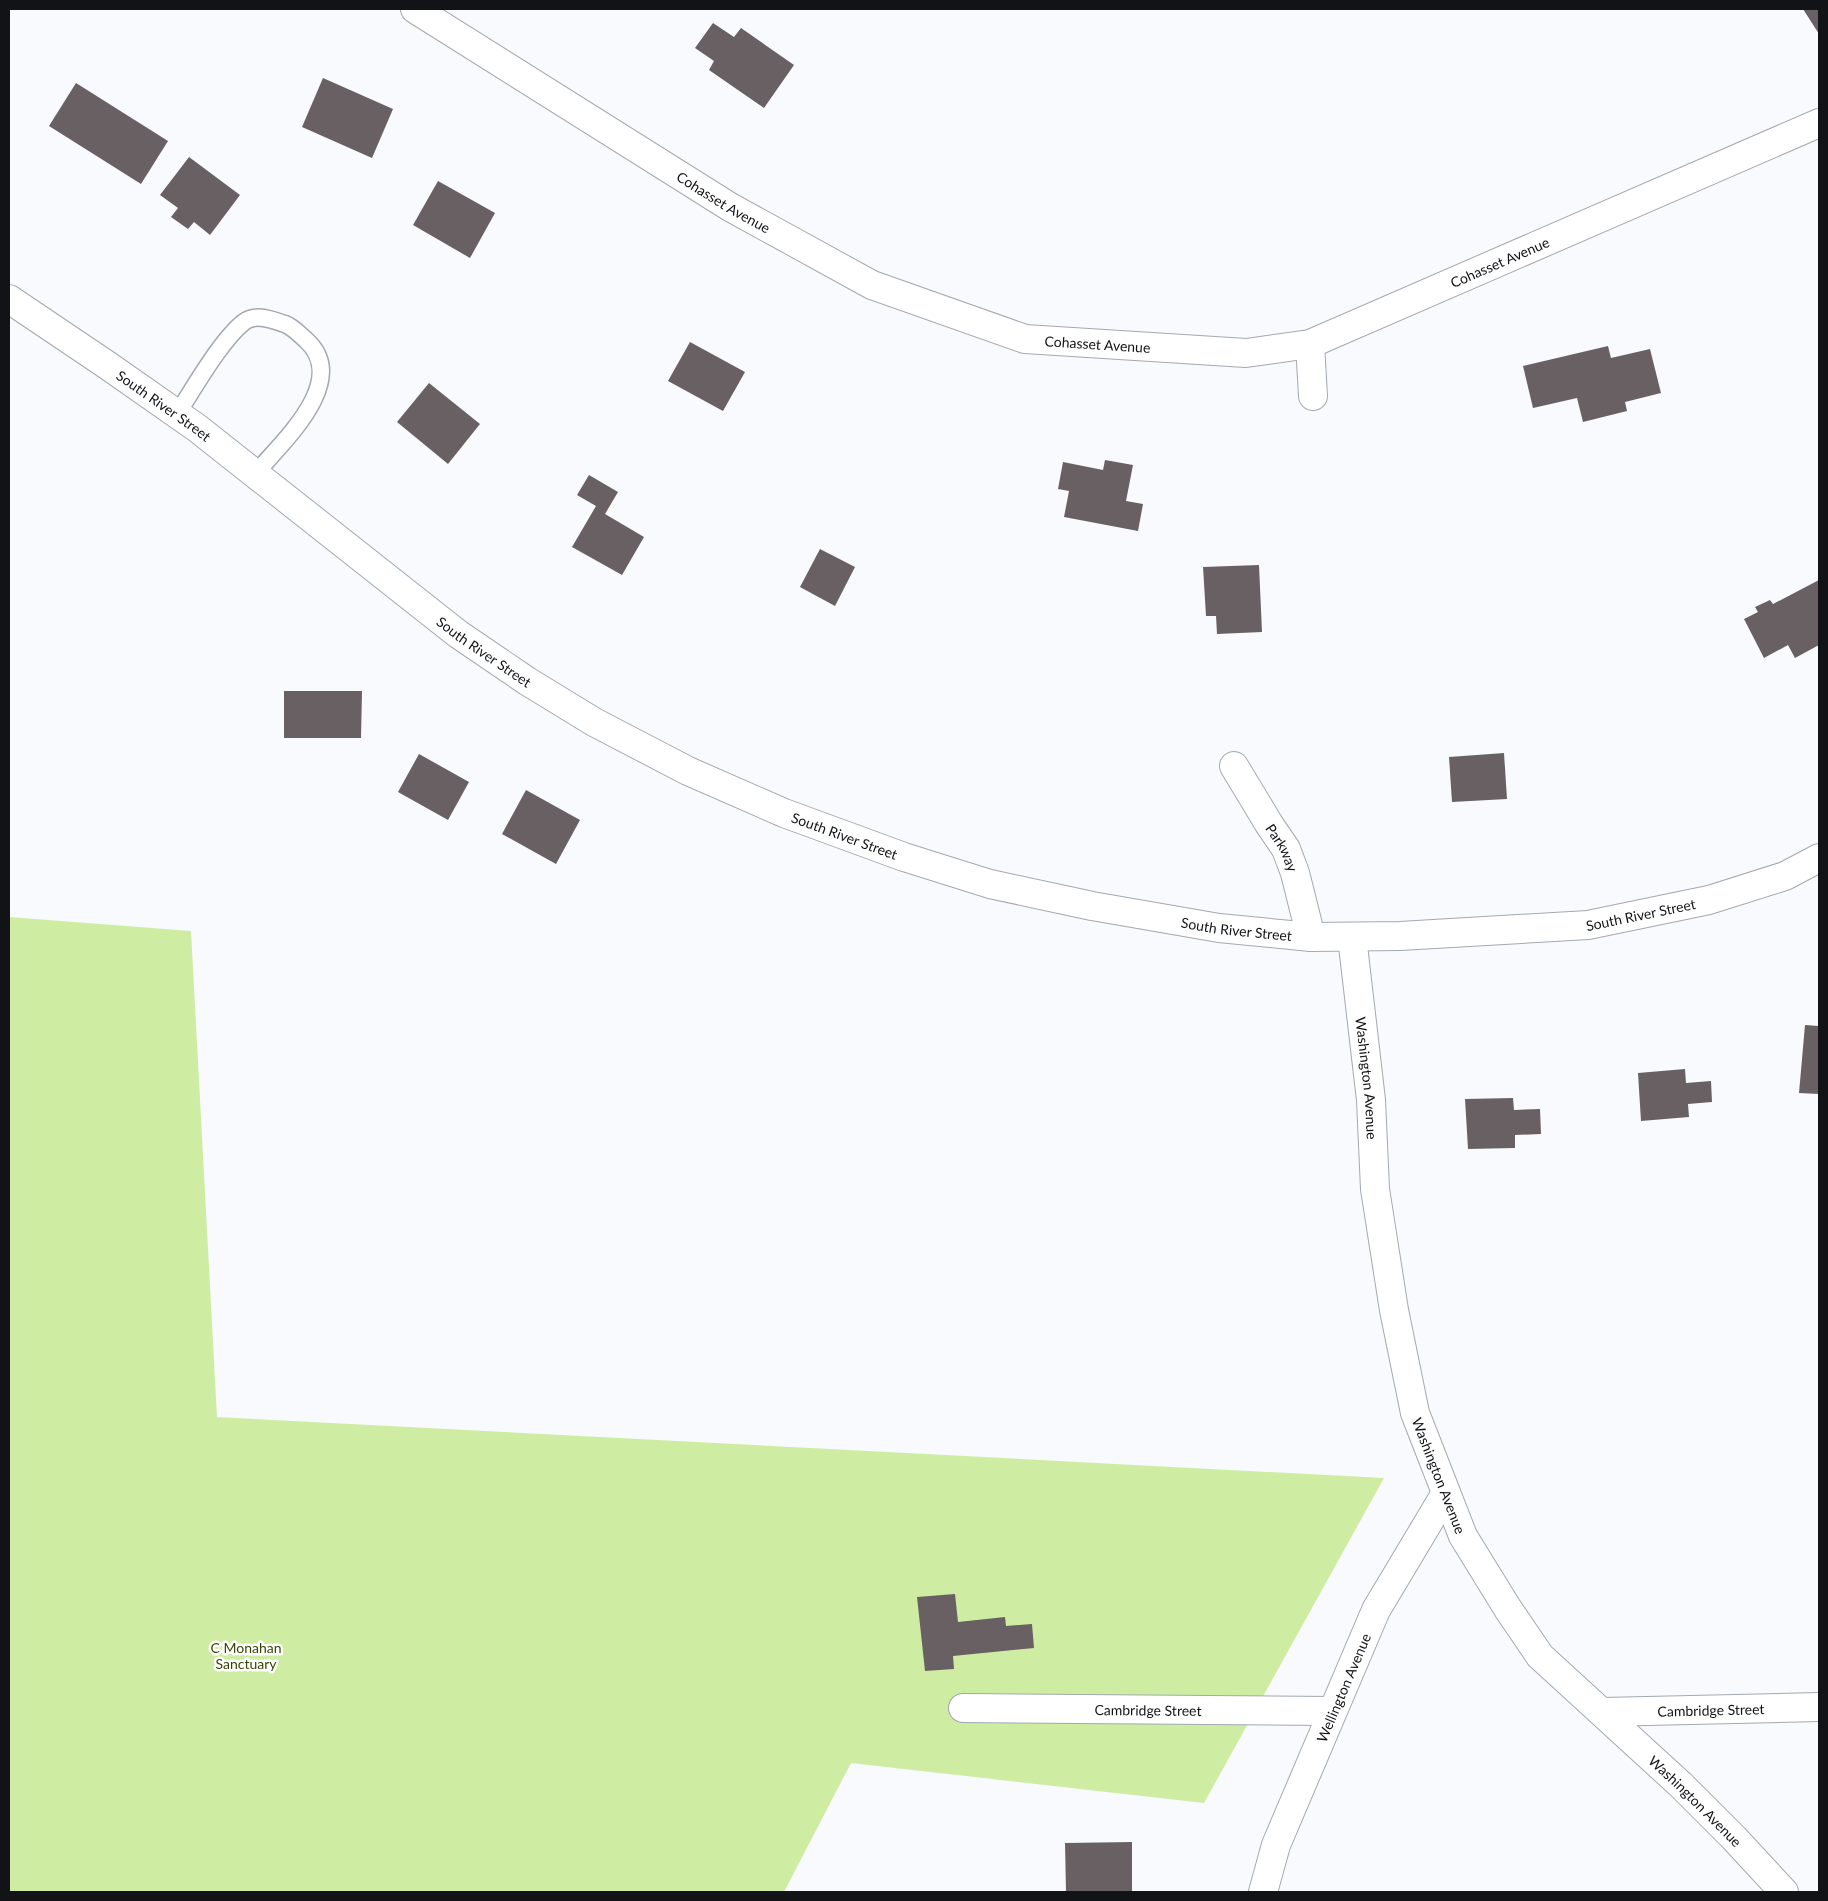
<svg xmlns="http://www.w3.org/2000/svg" width="1828" height="1901" font-family="Lato,sans-serif">
	<style>
		.green { fill: #cfeca3 }
		.building { fill: #696063 }
		.lines { fill: none; stroke-linecap: round; stroke-linejoin: round }
		.service-casing { stroke: #a2a9b0; stroke-width: 19 }
		.minor-casing { stroke: #a2a9b0; stroke-width: 30 }
		.tertiary-casing { stroke: #a2a9b0; stroke-width: 30 }
		.service { stroke: #fff; stroke-width: 16 }
		.minor { stroke: #fff; stroke-width: 28 }
		.tertiary { stroke: #fff; stroke-width: 28 }
		.labels { text-anchor: middle; dominant-baseline: central; stroke-width: 5; stroke-linejoin: round; paint-order: stroke }
		.street-label { font-size: 14px; fill: #111316; stroke: #fff }
		.park-label { font-size: 14px; fill: #344702; stroke: #fff }
	</style>
	<rect width="100%" height="100%" fill="#f8fafe"/>
	<polygon class="green" points="9,917 191,931 217,1417 1384,1478 1204,1803 851,1763 784,1892 9,1892"/>
	<g class="building">
		<polygon points="1803,9 1819,9 1819,34"/>
		<polygon points="713,23 734,37 741,28 794,65 764,108 709,70 714,61 695,48"/>
		<polygon points="323,78 393,109 372,158 302,127"/>
		<polygon points="76,83 168,141 141,184 49,126"/>
		<polygon points="189,157 240,195 210,235 194,222 188,229 171,217 178,208 160,195"/>
		<polygon points="438,181 495,213 470,258 413,225"/>
		<polygon points="690,342 745,372 723,411 668,381"/>
		<polygon points="1608,346 1611,358 1650,349 1661,393 1625,402 1627,411 1583,422 1577,398 1533,408 1523,366"/>
		<polygon points="429,383 480,424 448,464 397,422"/>
		<polygon points="1105,460 1133,465 1126,501 1143,504 1138,531 1064,517 1069,491 1058,489 1063,462 1103,470"/>
		<polygon points="589,475 618,492 605,514 644,537 622,575 572,547 596,506 577,495"/>
		<polygon points="820,549 855,567 835,606 800,587"/>
		<polygon points="1259,565 1262,632 1217,634 1216,616 1206,616 1203,567"/>
		<polygon points="1819,580 1819,645 1795,658 1788,645 1764,658 1744,619 1758,612 1755,607 1770,600 1773,604"/>
		<polygon points="284,691 362,691 361,738 284,738"/>
		<polygon points="1504,753 1507,799 1452,802 1449,757"/>
		<polygon points="419,754 469,782 448,820 398,792"/>
		<polygon points="526,790 580,820 556,864 502,834"/>
		<polygon points="1805,1025 1819,1026 1819,1094 1799,1093"/>
		<polygon points="1685,1069 1686,1083 1711,1081 1712,1102 1688,1104 1689,1117 1641,1121 1638,1073"/>
		<polygon points="1513,1098 1514,1110 1540,1109 1541,1134 1515,1135 1515,1148 1468,1149 1465,1099"/>
		<polygon points="955,1594 958,1622 1005,1617 1006,1626 1032,1624 1034,1648 953,1656 954,1669 925,1671 917,1597"/>
		<polygon points="1132,1842 1132,1892 1066,1892 1065,1843"/>
	</g>
	<g class="lines">
		<g class="service-casing">
			<path id="service" d="M177 414C194 388 221 340 244 322 256 313 272 320 285 324 293 327 299 334 306 340 351 381 282 442 255 474"/>
		</g>
		<g class="minor-casing">
			<g id="minor">
				<path id="s1" d="M415 9 730 207 872 285 1025 339 1246 353 1310 344 1819 123"/>
				<polyline points="1310,344 1313,396"/>
				<path id="s2" d="M1234 766 1269 824 1286 849 1295 873 1311 937"/>
				<path id="s3" d="M1352 937 1371 1100 1375 1189 1394 1310 1415 1413 1463 1536 1508 1609 1540 1656 1681 1785 1734 1838 1784 1892"/>
				<path id="s4" d="M963 1708 1332 1711"/>
				<path id="s5" d="M1602 1712 1819 1707"/>
				<path id="s6" d="M1263 1892 1276 1845 1376 1610 1446 1493"/>
			</g>
		</g>
		<g class="tertiary-casing">
			<g id="tertiary">
				<path id="s7" d="M9 299 107 365 197 428 458 634 527 681 594 722 688 771 784 813 904 857 990 884 1092 906 1219 928 1311 937 1400 936 1588 925 1709 900 1785 876 1819 858"/>
			</g>
		</g>
		<use href="#service" class="service"/>
		<use href="#minor" class="minor"/>
		<use href="#tertiary" class="tertiary"/>
	</g>
	<g class="labels">
		<g class="street-label">
			<text stroke="none"><textPath href="#s1" startOffset="364">Cohasset Avenue</textPath></text>
			<text stroke="none"><textPath href="#s1" startOffset="1189">Cohasset Avenue</textPath></text>
			<text stroke="none"><textPath href="#s1" startOffset="769">Cohasset Avenue</textPath></text>
			<text stroke="none"><textPath href="#s7" startOffset="188">South River Street</textPath></text>
			<text stroke="none"><textPath href="#s7" startOffset="592">South River Street</textPath></text>
			<text stroke="none"><textPath href="#s7" startOffset="998">South River Street</textPath></text>
			<text stroke="none"><textPath href="#s2" startOffset="95">Parkway</textPath></text>
			<text stroke="none"><textPath href="#s7" startOffset="1808">South River Street</textPath></text>
			<text stroke="none"><textPath href="#s7" startOffset="1402">South River Street</textPath></text>
			<text stroke="none"><textPath href="#s3" startOffset="142">Washington Avenue</textPath></text>
			<text stroke="none"><textPath href="#s3" startOffset="548">Washington Avenue</textPath></text>
			<text stroke="none"><textPath href="#s6" startOffset="220">Wellington Avenue</textPath></text>
			<text stroke="none"><textPath href="#s4" startOffset="185">Cambridge Street</textPath></text>
			<text stroke="none"><textPath href="#s5" startOffset="109">Cambridge Street</textPath></text>
			<text stroke="none"><textPath href="#s3" startOffset="968">Washington Avenue</textPath></text>
		</g>
		<g class="park-label">
			<text x="246" y="1647">C Monahan<tspan x="246" dy="16">Sanctuary</tspan></text>
		</g>
	</g>
	<rect width="1828" height="1901" fill="none" stroke="#111316" stroke-width="20"/>
</svg>
